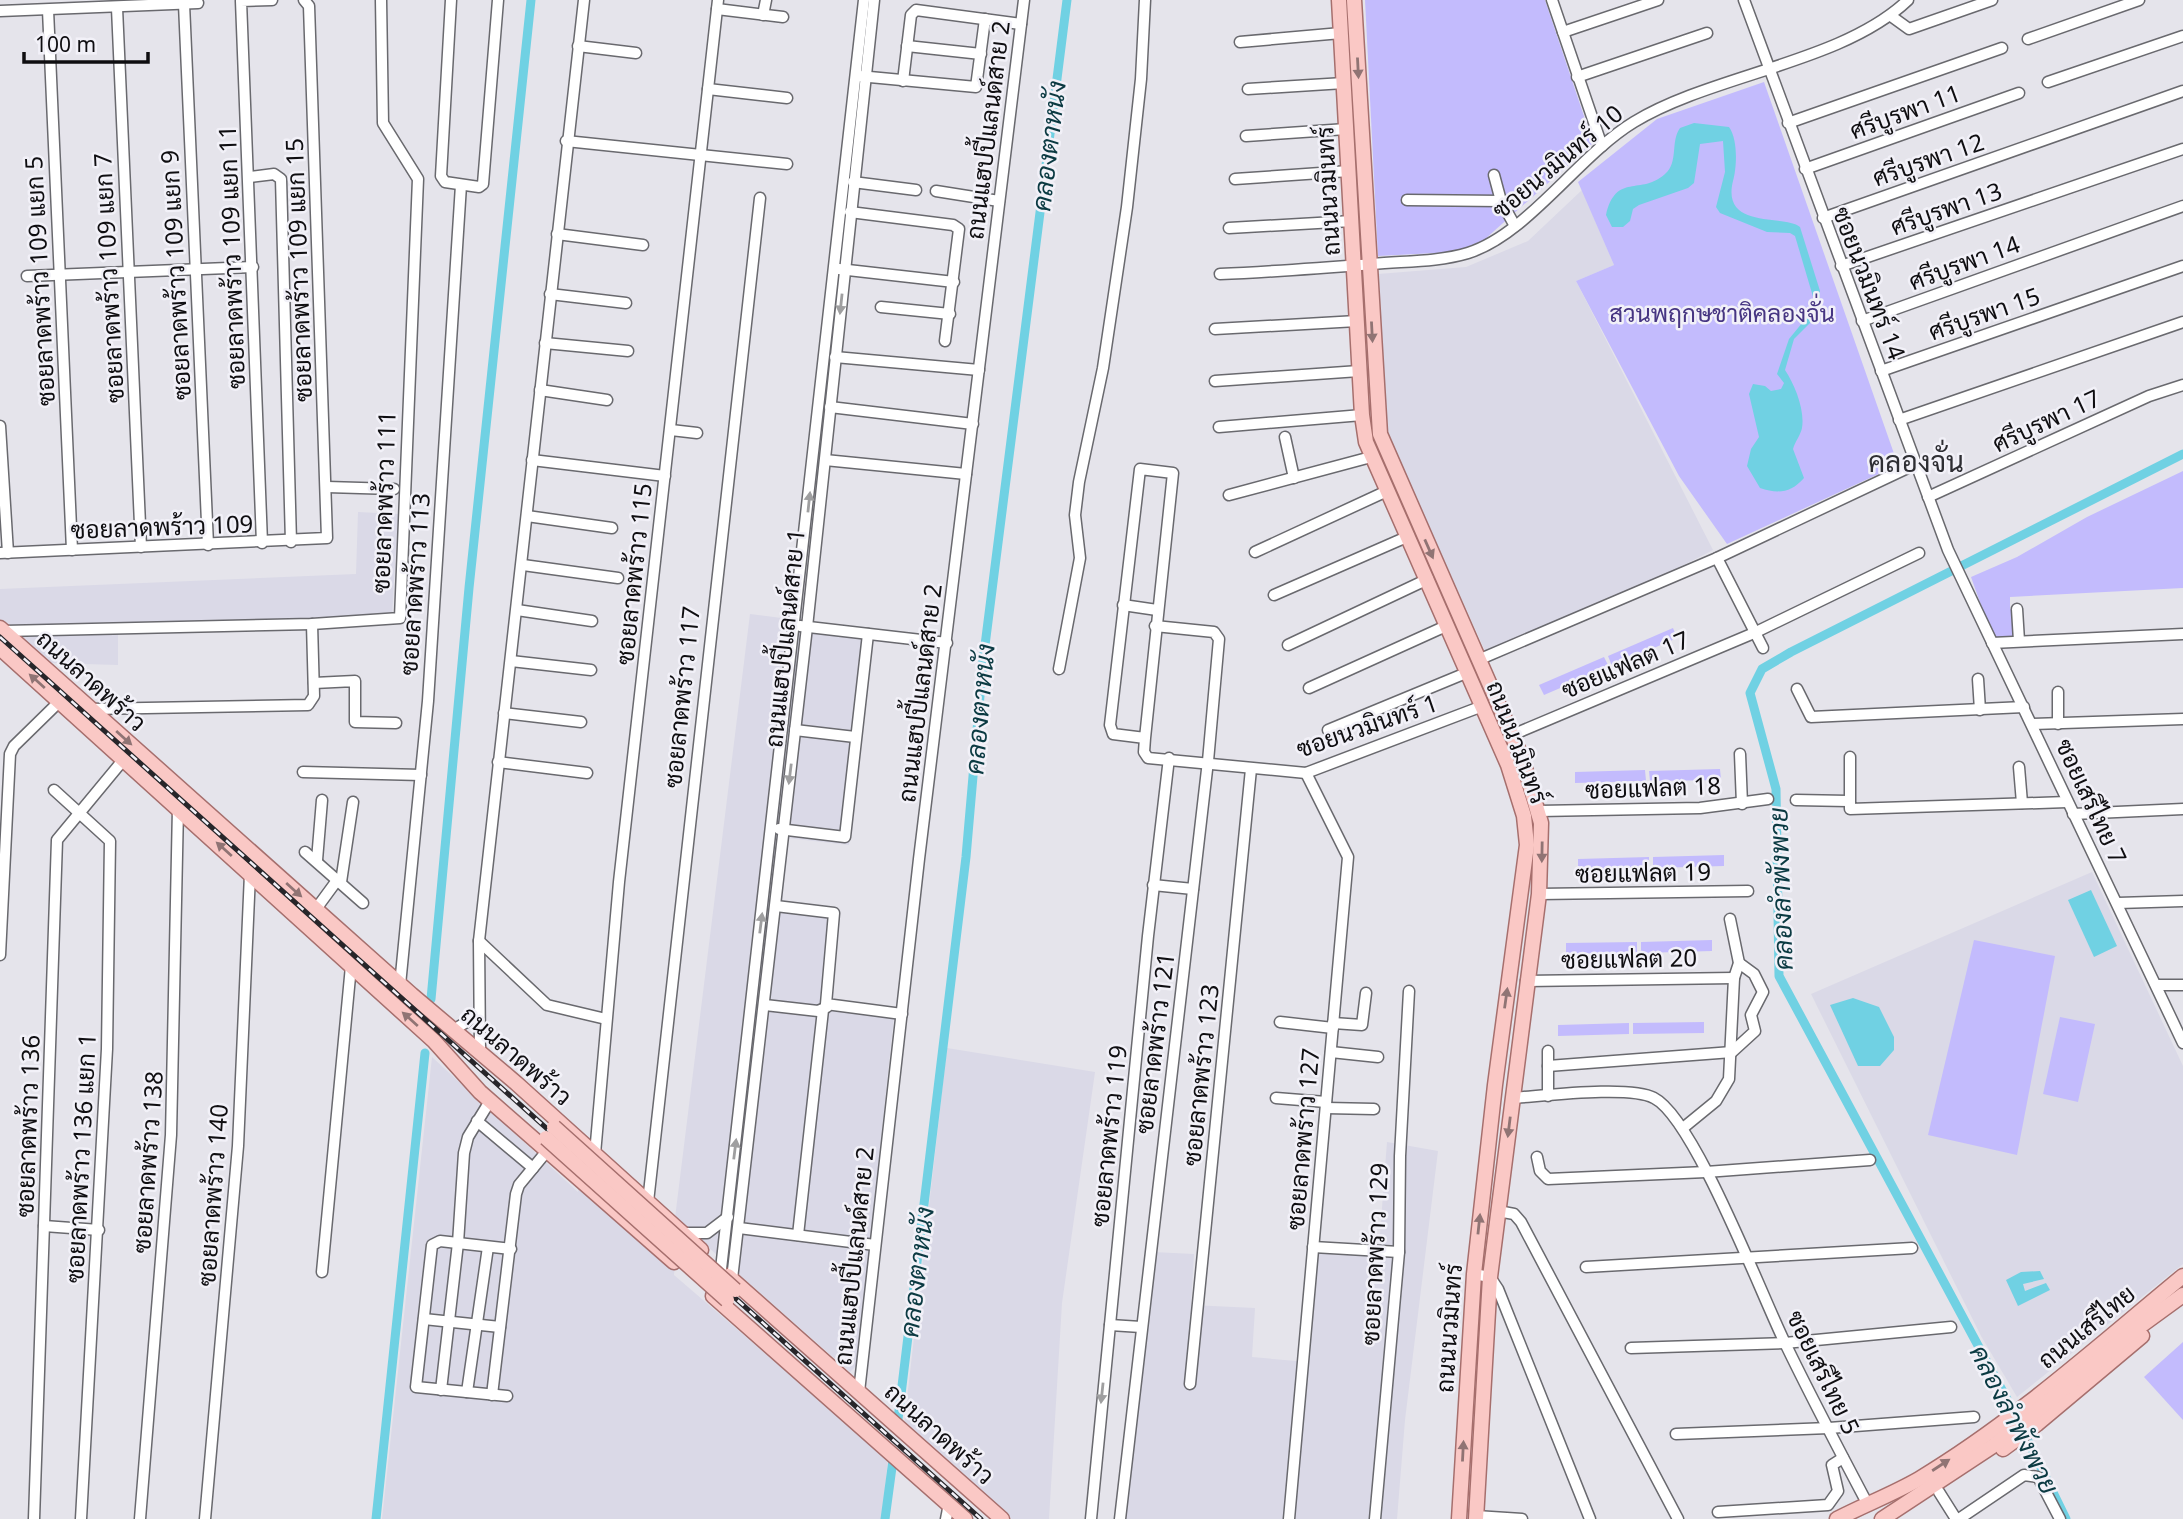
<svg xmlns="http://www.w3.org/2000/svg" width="2183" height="1519" font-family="'Noto Sans',Sarabun,sans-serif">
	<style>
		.built { fill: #dad9e7 }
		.green { fill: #c3bbfd }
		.water { fill: #70d1e3 }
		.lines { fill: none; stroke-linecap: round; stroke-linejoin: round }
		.canal { stroke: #70d1e3; stroke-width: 9 }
		.minor-casing { stroke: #69696e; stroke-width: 13 }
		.major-casing { stroke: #a66f6d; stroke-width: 17 }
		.minor { stroke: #fff; stroke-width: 10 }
		.major { stroke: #fac8c5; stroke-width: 14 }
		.rail-casing { stroke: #27262a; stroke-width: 5 }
		.rail { stroke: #f2f1f8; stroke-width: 2.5; stroke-dasharray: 8; stroke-linecap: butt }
		.major-bridge-casing { stroke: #a66f6d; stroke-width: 17; stroke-linecap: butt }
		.major-bridge { stroke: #fac8c5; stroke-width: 14 }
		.oneway { fill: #907474 }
		.oneway2 { fill: #9f9fa0 }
		.labels { text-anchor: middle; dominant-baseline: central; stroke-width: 5; stroke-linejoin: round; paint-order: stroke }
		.street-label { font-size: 24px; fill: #0f0e11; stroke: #f2f1f8 }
		.park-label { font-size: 24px; fill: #463582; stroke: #f2f1f8 }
		.water-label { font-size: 26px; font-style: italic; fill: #0b3a42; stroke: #f2f1f8 }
		.quarter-label { font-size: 28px; fill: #2e2e33; stroke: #f2f1f8 }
	</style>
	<rect width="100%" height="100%" fill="#e5e4eb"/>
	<g class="built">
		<polygon points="1582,190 1614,265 1576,281 1713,550 1619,598 1616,594 1486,653 1388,435 1378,274 1466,267 1528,241"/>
		<polygon points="358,512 398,514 392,616 118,626 118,665 50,663 0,620 0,589 356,574"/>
		<polygon points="750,614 875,630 870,643 849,845 787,838 782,903 840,911 830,1000 895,1007 857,1365 850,1372 675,1218"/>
		<polygon points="2092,872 2183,1066 2183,1264 2017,1397 1981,1336 1811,994"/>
		<polygon points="947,1048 1095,1072 1062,1303 1049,1519 1012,1519 904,1425"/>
		<polygon points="432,1057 578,1192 580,1180 675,1263 674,1275 888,1459 882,1519 382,1519"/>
		<polygon points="1387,1142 1438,1151 1405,1420 1397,1519 1125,1519 1153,1252 1194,1254 1191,1305 1255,1308 1252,1357 1307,1362 1320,1242 1379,1247"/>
	</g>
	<g class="green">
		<polygon points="1365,0 1545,0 1593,143 1484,240 1454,252 1378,256"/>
		<polygon points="1764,82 1898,465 1727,544 1679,476 1576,281 1614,265 1578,182 1657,119"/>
		<polygon points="2183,471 2183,588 2010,597 2010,609 2023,616 2025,638 1993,639 1971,577 2017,557 2087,517"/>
		<polygon points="1673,628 1677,638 1612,666 1608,656"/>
		<polygon points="1604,657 1609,667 1544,695 1539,685"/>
		<polygon points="1720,769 1721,780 1650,781 1649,771"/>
		<polygon points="1645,770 1646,781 1575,783 1575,772"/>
		<polygon points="1724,855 1724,866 1653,868 1653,857"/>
		<polygon points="1649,857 1649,868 1578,870 1578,859"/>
		<polygon points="1712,940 1712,951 1641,953 1641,942"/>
		<polygon points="1974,940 2055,956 2017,1155 1928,1135"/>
		<polygon points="1637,942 1637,952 1566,954 1566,943"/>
		<polygon points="2060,1017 2095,1024 2078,1102 2043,1094"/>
		<polygon points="1704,1022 1704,1033 1633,1034 1633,1023"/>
		<polygon points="1629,1023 1629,1034 1558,1036 1558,1025"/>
		<polygon points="2183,1342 2183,1420 2144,1377"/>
	</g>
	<g class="water">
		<path d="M1694 123 1729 127C1738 139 1737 167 1733 181 1721 230 1784 214 1800 227L1820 291V305L1814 319 1794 339 1785 370C1795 385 1805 410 1802 428 1801 434 1795 442 1793 449L1804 478C1791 493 1778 494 1760 488L1747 466 1751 449 1759 437 1749 394 1753 384 1765 386 1771 391 1781 389 1784 383 1777 374 1789 339 1807 317 1814 300 1795 236 1790 233 1767 232 1720 213 1716 207 1725 172 1723 141 1700 144 1694 183 1688 188 1639 205 1633 209 1630 221 1623 227H1612L1606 215C1616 172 1641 196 1665 174 1679 162 1670 142 1680 128Z"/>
		<polygon points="2091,890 2117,946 2094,957 2068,900"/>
		<polygon points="1853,998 1879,1007 1894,1037 1894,1050 1880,1066 1858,1066 1830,1005"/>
		<polygon points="2040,1271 2044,1279 2023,1284 2025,1291 2046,1283 2050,1290 2018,1306 2006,1280 2021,1272"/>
	</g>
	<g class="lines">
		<g class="canal">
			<polyline points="431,999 469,588 531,0"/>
			<polyline points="2016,1416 1779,976 1776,789 1750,693 1762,669 1791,652 2183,454"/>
			<polyline points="898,1419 966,857 983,661 1067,0"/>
			<polyline points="2022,1429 2066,1519"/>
			<polyline points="376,1519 425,1053"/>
			<polyline points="885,1519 893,1460"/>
		</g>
		<g class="minor-casing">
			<g id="minor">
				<polyline points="451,0 441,176 445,182 479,187 483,184 498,0"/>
				<polyline points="1552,0 1602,146"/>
				<polyline points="1744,0 1948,550 2183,1043"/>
				<polyline points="184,4 208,545"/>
				<polyline points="117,8 141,547"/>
				<polyline points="717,9 783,17"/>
				<polyline points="48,10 72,550"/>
				<polyline points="0,11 198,3"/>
				<polyline points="763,15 766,0"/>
				<polyline points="1891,16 1909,29 1992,0"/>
				<polyline points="1563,32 1658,0"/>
				<polyline points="2028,39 2139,0"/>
				<polyline points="1240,42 1341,33"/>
				<polyline points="578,46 636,53"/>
				<polyline points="907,46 981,54"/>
				<polyline points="859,76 976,87 985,19"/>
				<polyline points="1577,77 1707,33"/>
				<polyline points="903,81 911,15 916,10 1021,24"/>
				<polyline points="2048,82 2183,36"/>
				<polyline points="708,89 787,98"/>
				<polyline points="1248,89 1344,83"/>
				<polyline points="1788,123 2002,48"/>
				<polyline points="1246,136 1346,129"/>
				<polyline points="566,141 787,164"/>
				<polyline points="1805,169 2019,93"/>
				<polyline points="1494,175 1501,201"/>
				<polyline points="250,177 274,174 281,179 291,542"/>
				<polyline points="1235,179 1349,171"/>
				<polyline points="853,182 916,190"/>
				<polyline points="936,191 999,201"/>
				<polyline points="1407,200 1501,201 1515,226"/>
				<polyline points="850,212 953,225 959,229 945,341"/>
				<polyline points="1823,218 2183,91"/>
				<polyline points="1229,228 1352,221"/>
				<polyline points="557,234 643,245"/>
				<polyline points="1841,266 2183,149"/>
				<polyline points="839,269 954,282"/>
				<path d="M1220 274C1271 272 1322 268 1373 264 1405 261 1438 262 1468 253 1528 234 1578 156 1634 122 1713 74 1842 63 1908 0"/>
				<polyline points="27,276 253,267"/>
				<polyline points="550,294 626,303"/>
				<polyline points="881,307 950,314"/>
				<polyline points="1862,321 2183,206"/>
				<polyline points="1215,329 1357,321"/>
				<polyline points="545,343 628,351"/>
				<polyline points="835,357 979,370"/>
				<polyline points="1881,371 2183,266"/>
				<polyline points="1215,381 1359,371"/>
				<polyline points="540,390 607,400"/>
				<polyline points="830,407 973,424"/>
				<polyline points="1899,420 2183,322"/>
				<polyline points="0,426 8,553"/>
				<polyline points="1219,427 1362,415"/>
				<polyline points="671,430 697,433"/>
				<polyline points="1285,437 1294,478"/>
				<polyline points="532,460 665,476"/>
				<polyline points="825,460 966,474"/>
				<polyline points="327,487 394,489"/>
				<polyline points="1229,495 1371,457"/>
				<polyline points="1928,497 2149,396 2183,385"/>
				<polyline points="527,516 612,528"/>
				<polyline points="262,543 241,1 272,0"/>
				<polyline points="1255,552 1387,491"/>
				<polyline points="0,553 327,538 309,6 304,0"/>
				<polyline points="1717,558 1763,648"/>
				<polyline points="523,565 618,578"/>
				<polyline points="1274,595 1409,536"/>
				<polyline points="1123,605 1157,610"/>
				<polyline points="2017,609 2019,641"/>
				<polyline points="517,610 592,621"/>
				<polyline points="800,626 947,643"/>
				<polyline points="4,631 312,624 400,618 418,179 383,123 381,0"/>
				<polyline points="1992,643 2183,634"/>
				<polyline points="1288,645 1428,579"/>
				<polyline points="1478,660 1717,558 1916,464"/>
				<polyline points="511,661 591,670"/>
				<polyline points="1059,669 1080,558 1075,515 1079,482 1103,368 1127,207 1141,79 1145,0"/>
				<polyline points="1978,679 1980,710"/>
				<polyline points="314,683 355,681 355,722 396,723"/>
				<polyline points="1309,688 1446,626"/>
				<polyline points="1797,689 1811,717 2024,707"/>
				<polyline points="91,709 308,705 314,696 312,624"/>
				<polyline points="504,713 581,722"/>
				<polyline points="2033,724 2183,719"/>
				<polyline points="2058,724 2058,692"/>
				<polyline points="795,730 855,737"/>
				<polyline points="1328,730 1466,673"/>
				<polyline points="1512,735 1754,633 1919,553"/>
				<polyline points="1145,738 1113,734 1110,725 1140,469 1173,473 1145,738 1144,752 1148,758 1306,773 1480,707"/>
				<polyline points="1740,754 1742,804"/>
				<polyline points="1850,757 1850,809 2067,802"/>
				<polyline points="498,762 587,773"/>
				<polyline points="2019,767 2022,803"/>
				<polyline points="303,772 421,775"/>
				<polyline points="54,790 110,841 107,1049 81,1519"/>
				<polyline points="1796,800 1848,801"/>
				<polyline points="1539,811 1700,808 1768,799"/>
				<polyline points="2073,814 2183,809"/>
				<polyline points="779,829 845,837 868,634"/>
				<polyline points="305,852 363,903"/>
				<polyline points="317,860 322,800"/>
				<polyline points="341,882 353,802"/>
				<polyline points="1153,885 1193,889"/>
				<polyline points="1539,894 1748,891"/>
				<polyline points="2118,903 2183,901"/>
				<polyline points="776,906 834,913 826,1004 902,1014"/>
				<polyline points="316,909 338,879"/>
				<polyline points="479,941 547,1005 606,1019"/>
				<polyline points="0,955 10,754 14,746 60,701"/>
				<polyline points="1526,981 1734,978"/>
				<polyline points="400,985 428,701 461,185"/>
				<polyline points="2157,985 2183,985"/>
				<polyline points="765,1005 818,1011 827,1007"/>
				<polyline points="1280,1022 1333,1028"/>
				<polyline points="1333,1023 1362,1025 1366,993"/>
				<polyline points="455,1029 478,1015"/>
				<polyline points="480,1051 479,941 584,0"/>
				<polyline points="1548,1051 1548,1096"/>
				<polyline points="1331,1052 1378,1057"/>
				<polyline points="1548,1066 1732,1052 1755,1031 1751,1015 1763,992 1754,974 1739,963"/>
				<polyline points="1276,1098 1326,1102"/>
				<path d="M1512 1098C1543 1096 1630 1085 1654 1098 1694 1118 1761 1294 1785 1343 1811 1397 1839 1450 1867 1503"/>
				<polyline points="1326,1108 1374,1109"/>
				<polyline points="477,1121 533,1168"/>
				<polyline points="1683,1128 1716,1101 1729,1079 1734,978 1739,963 1730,919"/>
				<polyline points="595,1154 619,882 718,0"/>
				<polyline points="1537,1157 1540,1171 1548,1179 1706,1172 1870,1160"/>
				<polyline points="648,1202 760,198"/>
				<polyline points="1498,1211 1514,1214 1521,1222 1678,1519"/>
				<polyline points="44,1226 99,1230"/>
				<polyline points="739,1228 875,1245"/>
				<polyline points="682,1233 707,1233 728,1217"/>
				<polyline points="798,1235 823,1010"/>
				<polyline points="1313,1247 1399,1252"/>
				<polyline points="1586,1267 1912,1248"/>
				<polyline points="721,1269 864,0"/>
				<polyline points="322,1272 351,966"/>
				<polyline points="1474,1274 1490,1277 1498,1289 1590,1519"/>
				<polyline points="732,1279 807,627 874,0"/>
				<polyline points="424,1319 500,1327"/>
				<polyline points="1110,1325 1141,1327"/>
				<polyline points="1631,1348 1785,1343 1951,1327"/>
				<polyline points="1190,1384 1251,769"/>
				<polyline points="441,1390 458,1243 464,1153 468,1137 490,1101"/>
				<polyline points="467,1392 488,1247"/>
				<polyline points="859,1392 919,859 1024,0"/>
				<polyline points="492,1395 516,1194 519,1185 547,1151"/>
				<polyline points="507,1396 416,1387 432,1245 440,1241 511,1249"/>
				<polyline points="1676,1434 1829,1428 1974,1417"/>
				<polyline points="1939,1492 1956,1519"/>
				<polyline points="1718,1512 1828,1505 1838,1491 1832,1465 1843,1458"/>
				<polyline points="1476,1516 1522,1519"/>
				<polyline points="34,1519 57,840 124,759"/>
				<polyline points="140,1519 171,1135 178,808"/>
				<polyline points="205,1519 238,1146 250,874"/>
				<polyline points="946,1519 949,1504"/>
				<polyline points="1091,1519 1148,936 1169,758"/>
				<polyline points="1120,1519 1208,761 1219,639 1214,632 1155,626"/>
				<polyline points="1289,1519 1348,857 1306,773"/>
				<polyline points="1375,1519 1399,1252 1400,1156 1409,991"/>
				<polyline points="1959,1519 2024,1475 2038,1477 2060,1519"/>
			</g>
		</g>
		<g class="major-casing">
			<g id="major">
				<polyline points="1339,0 1362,415 1366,442 1508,765 1524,816 1527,845 1495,1085 1474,1274 1459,1519"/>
				<polyline points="1354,0 1380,434 1522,758 1541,823 1539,894 1490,1277 1476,1519"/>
				<polyline points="0,628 412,995 516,1083 701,1250"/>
				<polyline points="0,648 434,1041 480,1092 674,1262"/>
				<polyline points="728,1276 1002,1519"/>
				<polyline points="713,1296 965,1519"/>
				<polyline points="2003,1449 2037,1424 2142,1336"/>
				<path d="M1837 1519C1864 1505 1893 1494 1919 1479 2014 1422 2098 1346 2183 1276"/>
				<polyline points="1882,1519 1996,1444 2135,1330 2183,1295"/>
			</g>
		</g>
		<use href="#minor" class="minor"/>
		<use href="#major" class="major"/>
		<g class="rail-casing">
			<polyline id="rail" points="0,637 981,1519"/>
		</g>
		<use href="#rail" class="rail"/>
		<g class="major-bridge-casing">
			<g id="major-bridge">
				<polyline points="554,1127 735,1290"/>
				<polyline points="546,1138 727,1300"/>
			</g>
		</g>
		<use href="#major-bridge" class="major-bridge"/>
	</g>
	<defs><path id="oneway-solid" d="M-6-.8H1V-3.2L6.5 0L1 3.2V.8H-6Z" transform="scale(1.75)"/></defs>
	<g class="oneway">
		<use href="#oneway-solid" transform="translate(1358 68) rotate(87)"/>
		<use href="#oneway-solid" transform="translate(1372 332) rotate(87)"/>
		<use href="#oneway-solid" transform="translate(1429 549) rotate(66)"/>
		<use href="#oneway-solid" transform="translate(37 681) rotate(-138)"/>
		<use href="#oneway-solid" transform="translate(124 738) rotate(42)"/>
		<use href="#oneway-solid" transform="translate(224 849) rotate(-138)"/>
		<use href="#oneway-solid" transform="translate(1542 852) rotate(91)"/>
		<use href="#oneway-solid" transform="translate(294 890) rotate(42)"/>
		<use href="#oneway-solid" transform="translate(1506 998) rotate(-82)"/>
		<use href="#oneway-solid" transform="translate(410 1019) rotate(-138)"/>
		<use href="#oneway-solid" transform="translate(1509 1127) rotate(97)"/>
		<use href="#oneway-solid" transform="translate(1479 1224) rotate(-84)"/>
		<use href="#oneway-solid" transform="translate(1463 1451) rotate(-87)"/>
		<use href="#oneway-solid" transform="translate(1941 1465) rotate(-33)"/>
	</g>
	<g class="oneway2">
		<use href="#oneway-solid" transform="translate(841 304) rotate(96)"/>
		<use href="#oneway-solid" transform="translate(809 502) rotate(-84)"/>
		<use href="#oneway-solid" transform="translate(790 774) rotate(97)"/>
		<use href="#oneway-solid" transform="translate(761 923) rotate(-83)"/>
		<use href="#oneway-solid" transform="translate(735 1149) rotate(-83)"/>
		<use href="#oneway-solid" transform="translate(1102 1393) rotate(96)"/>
	</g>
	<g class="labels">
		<g class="street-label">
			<text transform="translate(1905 111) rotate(-20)">ศรีบูรพา 11</text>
			<text transform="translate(987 130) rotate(-83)">ถนนแฮปปี้แลนด์สาย 2</text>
			<text transform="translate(1928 159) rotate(-19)">ศรีบูรพา 12</text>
			<text transform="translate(1557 161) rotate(-40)">ซอยนวมินทร์ 10</text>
			<text transform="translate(1327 191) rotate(-93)">ถนนนวมินทร์</text>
			<text transform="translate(1946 208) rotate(-19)">ศรีบูรพา 13</text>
			<text transform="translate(231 257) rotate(-92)">ซอยลาดพร้าว 109 แยก 11</text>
			<text transform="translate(1964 262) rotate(-20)">ศรีบูรพา 14</text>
			<text transform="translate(298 270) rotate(-92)">ซอยลาดพร้าว 109 แยก 15</text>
			<text transform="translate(175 275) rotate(-93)">ซอยลาดพร้าว 109 แยก 9</text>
			<text transform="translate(108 278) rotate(-93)">ซอยลาดพร้าว 109 แยก 7</text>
			<text transform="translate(39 281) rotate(-93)">ซอยลาดพร้าว 109 แยก 5</text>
			<text transform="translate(1870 283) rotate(69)">ซอยนวมินทร์ 14</text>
			<text transform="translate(1984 313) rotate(-19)">ศรีบูรพา 15</text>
			<text transform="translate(2046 420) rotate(-25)">ศรีบูรพา 17</text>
			<text transform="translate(383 502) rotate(-88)">ซอยลาดพร้าว 111</text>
			<text transform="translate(162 526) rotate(-2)">ซอยลาดพร้าว 109</text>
			<text transform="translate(633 574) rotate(-84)">ซอยลาดพร้าว 115</text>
			<text transform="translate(414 584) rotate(-86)">ซอยลาดพร้าว 113</text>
			<text transform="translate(784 638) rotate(-84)">ถนนแฮปปี้แลนด์สาย 1</text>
			<text transform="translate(1625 664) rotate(-23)">ซอยแฟลต 17</text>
			<text transform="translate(92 680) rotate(42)">ถนนลาดพร้าว</text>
			<text transform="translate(919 693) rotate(-83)">ถนนแฮปปี้แลนด์สาย 2</text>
			<text transform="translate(681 697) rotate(-84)">ซอยลาดพร้าว 117</text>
			<text transform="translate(1367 725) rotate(-19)">ซอยนวมินทร์ 1</text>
			<text transform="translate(1518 742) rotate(69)">ถนนนวมินทร์</text>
			<text transform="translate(1653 787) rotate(-2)">ซอยแฟลต 18</text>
			<text transform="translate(2092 801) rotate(65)">ซอยเสรีไทย 7</text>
			<text transform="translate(1643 872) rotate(-1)">ซอยแฟลต 19</text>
			<text transform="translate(1629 958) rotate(-1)">ซอยแฟลต 20</text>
			<text transform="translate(1154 1043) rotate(-83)">ซอยลาดพร้าว 121</text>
			<text transform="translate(517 1055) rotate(41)">ถนนลาดพร้าว</text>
			<text transform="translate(1200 1075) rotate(-84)">ซอยลาดพร้าว 123</text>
			<text transform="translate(27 1126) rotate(-88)">ซอยลาดพร้าว 136</text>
			<text transform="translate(1108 1136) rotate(-84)">ซอยลาดพร้าว 119</text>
			<text transform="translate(1302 1139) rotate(-85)">ซอยลาดพร้าว 127</text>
			<text transform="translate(80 1158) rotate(-87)">ซอยลาดพร้าว 136 แยก 1</text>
			<text transform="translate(147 1162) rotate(-86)">ซอยลาดพร้าว 138</text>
			<text transform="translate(212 1195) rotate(-86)">ซอยลาดพร้าว 140</text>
			<text transform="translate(1374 1254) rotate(-87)">ซอยลาดพร้าว 129</text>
			<text transform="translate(853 1256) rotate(-84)">ถนนแฮปปี้แลนด์สาย 2</text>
			<text transform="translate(2086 1326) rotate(-39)">ถนนเสรีไทย</text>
			<text transform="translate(1448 1328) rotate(-86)">ถนนนวมินทร์</text>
			<text transform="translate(1824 1372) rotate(64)">ซอยเสรีไทย 5</text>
			<text transform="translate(940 1433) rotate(42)">ถนนลาดพร้าว</text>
		</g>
		<g class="park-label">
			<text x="1722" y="312">สวนพฤกษชาติคลองจั่น</text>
		</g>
		<g class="water-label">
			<text transform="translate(1048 146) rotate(-83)">คลองตาหนัง</text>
			<text transform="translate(979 709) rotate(-85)">คลองตาหนัง</text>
			<text transform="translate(1780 889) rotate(-92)">คลองลำพังพวย</text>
			<text transform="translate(916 1272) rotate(-83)">คลองตาหนัง</text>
			<text transform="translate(2015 1419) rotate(63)">คลองลำพังพวย</text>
		</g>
		<g class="quarter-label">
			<text x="1916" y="461">คลองจั่น</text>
		</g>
	</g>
	<path d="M24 52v10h124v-10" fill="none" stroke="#0f0e11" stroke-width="3.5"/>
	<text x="35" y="52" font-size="21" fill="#0f0e11" stroke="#f2f1f8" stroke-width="5" paint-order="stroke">100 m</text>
</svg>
